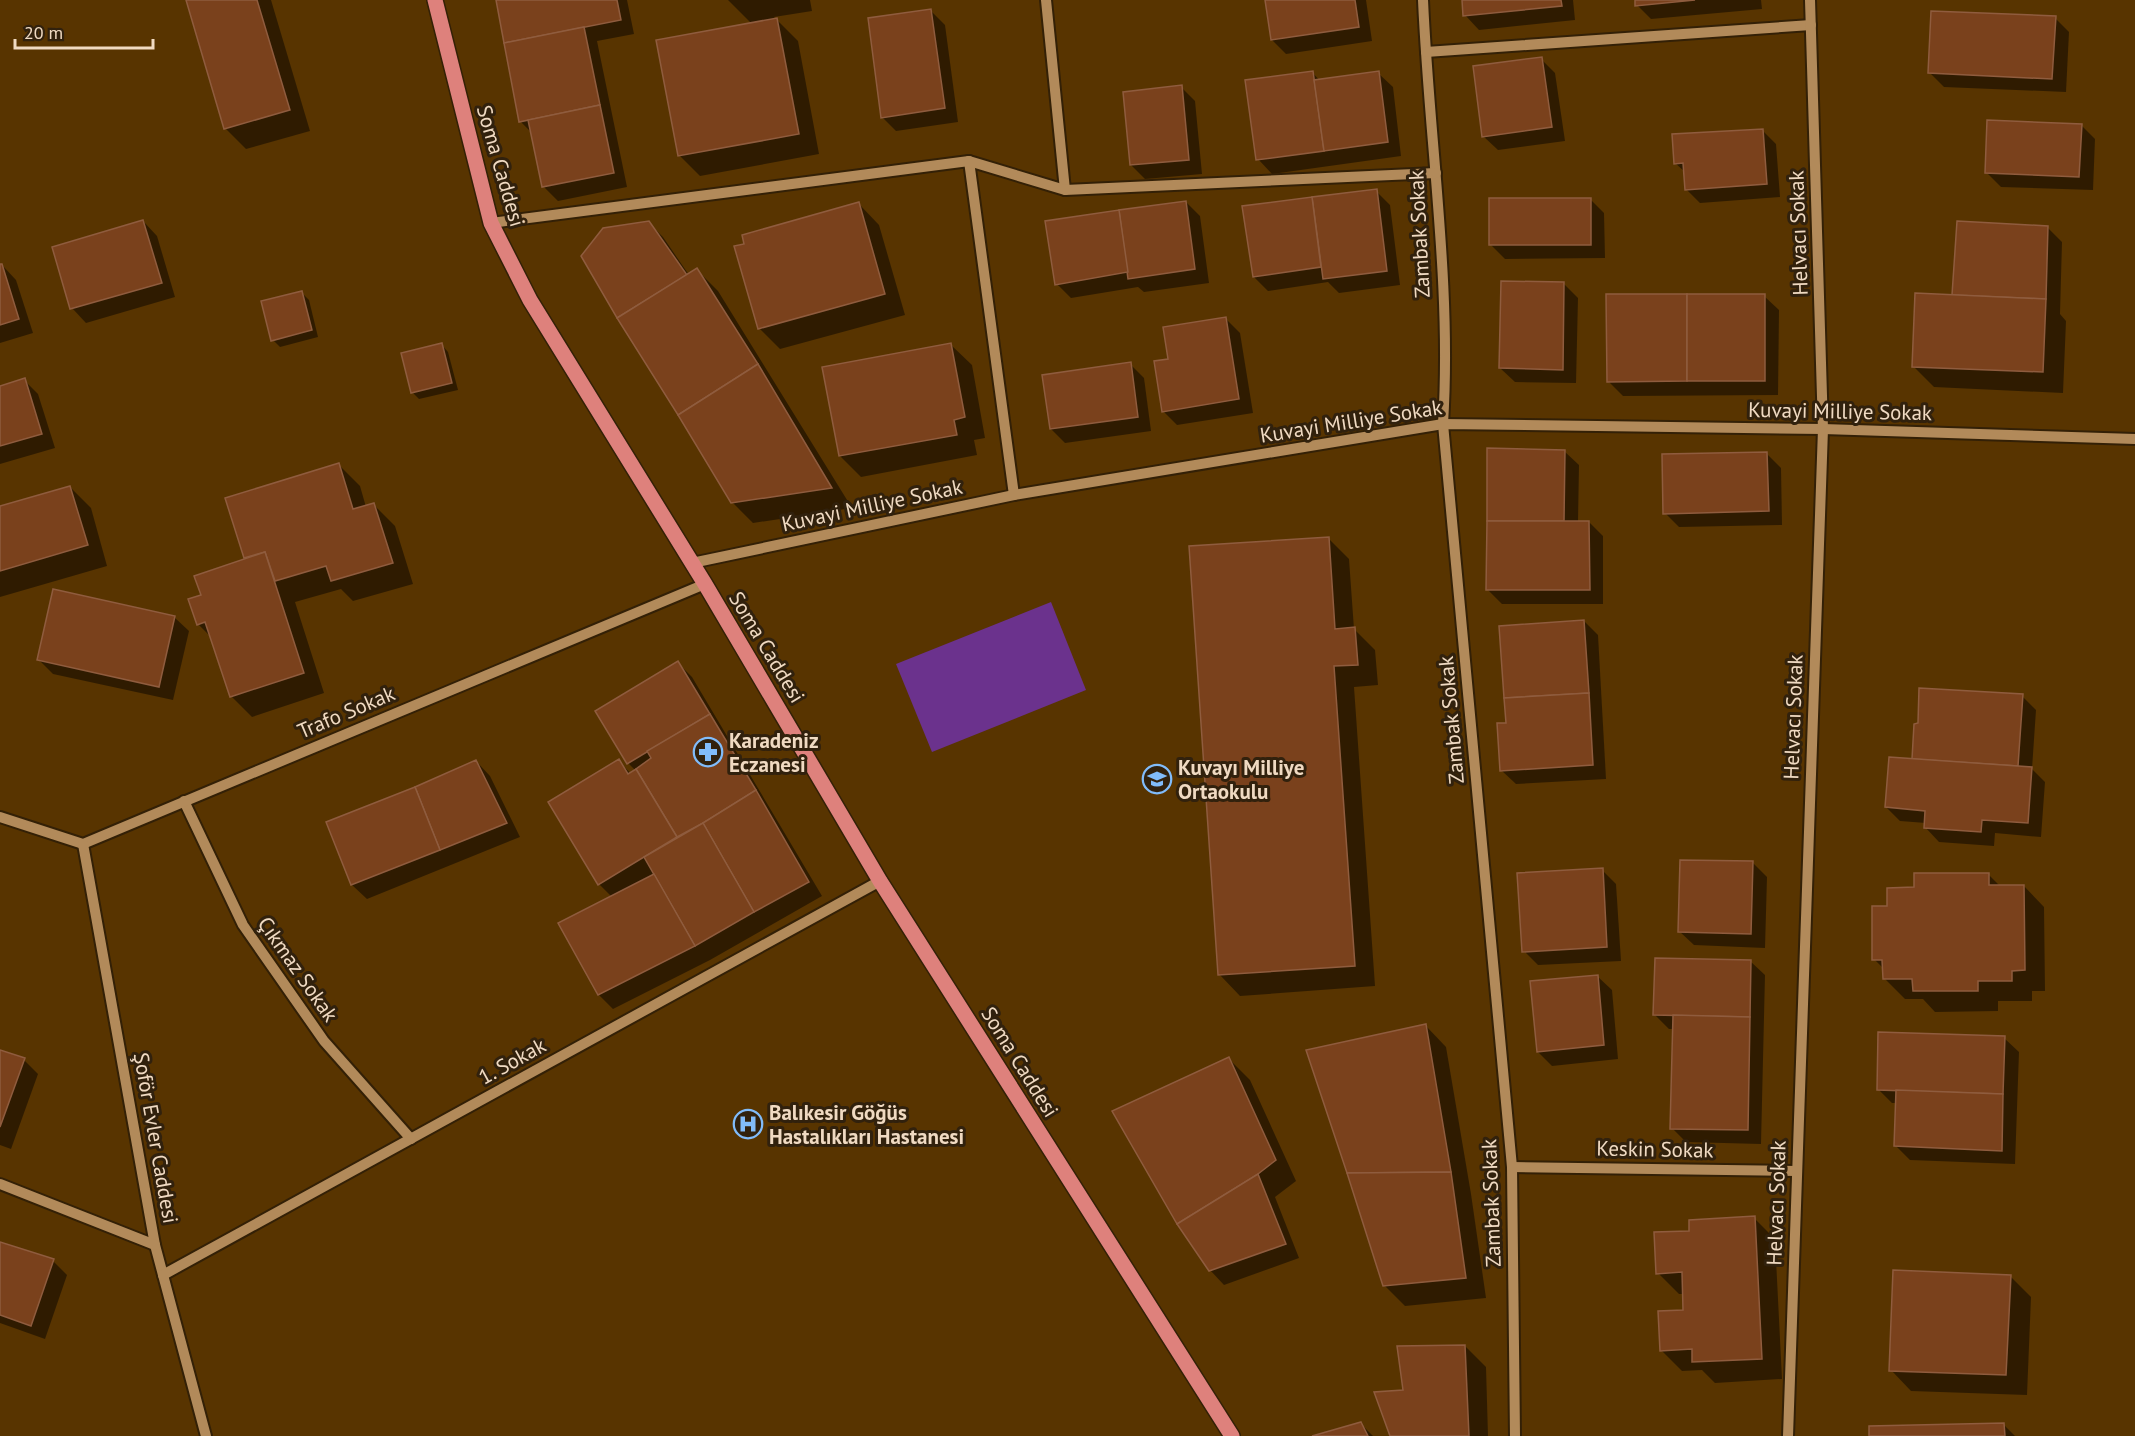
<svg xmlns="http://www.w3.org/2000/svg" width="2135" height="1436" font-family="'PT Sans',sans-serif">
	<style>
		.green { fill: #6b328d }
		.shadow { fill: #0007 }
		.building { fill: #7a411c; stroke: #8f5c3e; stroke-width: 1.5 }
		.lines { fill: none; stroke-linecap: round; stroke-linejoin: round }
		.minor-casing { stroke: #332006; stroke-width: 14 }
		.major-casing { stroke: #332006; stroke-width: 18 }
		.minor { stroke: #b28a5a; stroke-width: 10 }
		.major { stroke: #de817c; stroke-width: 15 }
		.labels { text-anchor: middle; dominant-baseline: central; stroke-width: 6; stroke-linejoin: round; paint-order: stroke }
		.street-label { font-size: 21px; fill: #f0dac2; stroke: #31210d }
		.poi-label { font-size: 21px; font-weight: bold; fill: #f0dac2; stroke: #31210d; text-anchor: start }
	</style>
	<rect width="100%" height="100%" fill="#583400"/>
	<polygon class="green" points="1051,602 1086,690 932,752 896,664"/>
	<g class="shadow">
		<polygon points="187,0 271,0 310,131 246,149 225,128"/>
		<polygon points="497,0 627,0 634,34 597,41 627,187 558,201 544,187 532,133 521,122"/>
		<polygon points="728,0 810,0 812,11 774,17 798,41 819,154 700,176 679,155 752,24"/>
		<polygon points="1266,0 1366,0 1372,41 1286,54 1272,40"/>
		<polygon points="1463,0 1573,0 1575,20 1479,30 1465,15"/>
		<polygon points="1636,0 1761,0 1762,9 1651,19 1637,5"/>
		<polygon points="931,11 945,25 958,122 896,131 882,117"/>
		<polygon points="2055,18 2069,32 2066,92 1944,87 1929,72"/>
		<polygon points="1541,59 1555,73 1565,141 1498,150 1483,136"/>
		<polygon points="1312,72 1320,81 1378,73 1393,87 1401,156 1272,174 1258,159"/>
		<polygon points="1181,87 1195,101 1202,174 1145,179 1131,165"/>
		<polygon points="2081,125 2095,139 2093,190 2001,187 1986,172"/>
		<polygon points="1762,130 1776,144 1780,197 1700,203 1686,189 1685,172 1675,163"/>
		<polygon points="1376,191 1390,205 1400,285 1339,293 1328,282 1268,291 1254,277 1244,207"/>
		<polygon points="1590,199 1604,213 1605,258 1505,259 1491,245"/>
		<polygon points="1186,202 1200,216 1209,283 1144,292 1138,287 1071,298 1057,284"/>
		<polygon points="859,204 879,225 905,315 780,349 759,328"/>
		<polygon points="143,221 157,236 175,297 86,323 72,308"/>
		<polygon points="648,222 663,237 689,275 697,270 718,291 852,508 753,523 732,502"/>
		<polygon points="2048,228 2062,242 2060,314 2066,321 2063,393 1934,387 1913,366 1954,296"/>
		<polygon points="2,265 16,280 33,333 0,343 0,266"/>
		<polygon points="1564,284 1578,298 1576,383 1515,382 1500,368"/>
		<polygon points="302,293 309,300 318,337 280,347 273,340"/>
		<polygon points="1764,296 1779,310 1778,395 1623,396 1608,381"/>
		<polygon points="1226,319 1240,333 1253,413 1177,425 1163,411 1169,360"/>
		<polygon points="442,345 448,352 458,390 419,399 412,392"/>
		<polygon points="951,345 972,365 985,438 974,440 977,455 861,477 840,456"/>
		<polygon points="1130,364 1144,378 1151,431 1065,443 1051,429"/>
		<polygon points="24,380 38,394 55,448 0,464 0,387"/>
		<polygon points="1564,451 1579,465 1578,522 1589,522 1603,536 1603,604 1502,604 1488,590"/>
		<polygon points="1767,454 1781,468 1782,525 1679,527 1665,513"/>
		<polygon points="339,465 360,486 366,507 374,505 395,526 413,584 353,601 341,589 295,602 324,693 252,717 231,696 212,638 198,624 203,596 246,559 227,499"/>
		<polygon points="70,487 91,508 107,566 0,597 0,507"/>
		<polygon points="1328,538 1349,559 1354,629 1375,650 1378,685 1354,687 1375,986 1240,996 1220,975"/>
		<polygon points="174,617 189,631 173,700 53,674 39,660"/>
		<polygon points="1584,621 1598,635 1606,779 1516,784 1501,770 1507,724"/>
		<polygon points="678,663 692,677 822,896 710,960 613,1009 599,995 560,924 612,897 599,884 619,761 631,774 636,771 628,763"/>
		<polygon points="2022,696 2036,710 2032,769 2045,782 2041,837 1995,833 1994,846 1939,842 1925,827 1926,823 1900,821 1886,807 1914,760"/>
		<polygon points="476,761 490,776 520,837 367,899 352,885 328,823 416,789"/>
		<polygon points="1753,863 1767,877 1765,948 1694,945 1679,931"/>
		<polygon points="1602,870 1616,884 1621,961 1538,965 1524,951"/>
		<polygon points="1988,874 2000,886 2024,886 2044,907 2045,991 2032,991 2032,1001 1998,1001 1998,1011 1935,1012 1923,999 1905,999 1884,978 1884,969 1874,959 1889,908 1916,889"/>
		<polygon points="1750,961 1765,975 1761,1144 1686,1142 1672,1128 1674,1029 1669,1029 1655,1015"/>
		<polygon points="1597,976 1612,990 1618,1059 1552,1066 1538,1052"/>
		<polygon points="1426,1026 1446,1047 1471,1194 1486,1298 1405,1306 1384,1285"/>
		<polygon points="2004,1038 2019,1052 2015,1164 1910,1160 1896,1146 1897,1103 1892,1103 1878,1089"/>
		<polygon points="0,1051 24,1060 38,1074 11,1149 0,1145"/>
		<polygon points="1229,1059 1250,1080 1296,1181 1275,1197 1299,1258 1224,1285 1210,1270"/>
		<polygon points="1754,1218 1775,1239 1782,1379 1715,1383 1702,1370 1682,1371 1662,1351 1685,1312 1684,1294 1679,1294 1658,1273"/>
		<polygon points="0,1242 53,1261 67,1275 45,1339 0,1323"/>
		<polygon points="2010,1276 2031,1297 2027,1395 1911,1391 1891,1370"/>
		<polygon points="1465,1346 1486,1367 1488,1436 1391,1436"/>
		<polygon points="1361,1424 1373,1436 1318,1436"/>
		<polygon points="2004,1425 2015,1436 1870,1436"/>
	</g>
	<g class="building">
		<polygon points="186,0 257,0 290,110 224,129"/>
		<polygon points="496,0 617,0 621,20 504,43"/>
		<polygon points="1265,0 1355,0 1359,27 1271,40"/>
		<polygon points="1462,0 1561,0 1562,6 1463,16"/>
		<polygon points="1635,0 1695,0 1635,6"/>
		<polygon points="931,9 945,108 881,118 868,18"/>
		<polygon points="1931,11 2056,16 2052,79 1928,73"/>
		<polygon points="777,18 799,134 678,156 656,40"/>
		<polygon points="584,27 600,105 519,122 504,43"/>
		<polygon points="1542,57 1552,127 1482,137 1473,66"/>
		<polygon points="1313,71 1324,151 1256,160 1245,80"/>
		<polygon points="1379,71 1388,142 1324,151 1314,80"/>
		<polygon points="1182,85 1189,160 1130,165 1123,92"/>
		<polygon points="600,105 614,173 542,187 528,120"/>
		<polygon points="1987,120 2082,124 2079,177 1985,173"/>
		<polygon points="1763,129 1767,184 1685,190 1683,163 1674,164 1672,134"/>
		<polygon points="1377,189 1387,271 1323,279 1312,197"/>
		<polygon points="1312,197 1321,267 1253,277 1242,206"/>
		<rect x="1489" y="198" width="102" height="47"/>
		<polygon points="1186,201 1195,269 1128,279 1119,210"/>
		<polygon points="859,202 885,294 758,329 734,246 744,244 742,235"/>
		<polygon points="1119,210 1128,272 1055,285 1045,221"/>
		<polygon points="143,220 162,283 70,309 52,247"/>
		<polygon points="649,221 687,275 617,318 581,256 603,228"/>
		<polygon points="1957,221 2048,226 2046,299 1952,295"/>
		<polygon points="0,264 2,264 19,319 0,325"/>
		<polygon points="697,268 758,364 678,415 617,318"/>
		<polygon points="1501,281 1564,282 1563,370 1499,368"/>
		<polygon points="302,291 312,330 271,341 261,301"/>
		<polygon points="1915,293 2046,299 2043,372 1912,367"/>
		<polygon points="1606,294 1687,294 1687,381 1607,382"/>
		<rect x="1687" y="294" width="78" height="87"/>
		<polygon points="1226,317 1239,399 1162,412 1154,361 1168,359 1163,327"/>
		<polygon points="442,343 452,383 411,393 401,353"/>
		<polygon points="951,343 965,417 954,420 957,435 839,456 822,367"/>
		<polygon points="1131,362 1138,417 1050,429 1042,375"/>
		<polygon points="758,364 832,488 731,503 678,415"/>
		<polygon points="25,378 42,434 0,446 0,386"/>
		<polygon points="1487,448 1565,450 1564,521 1487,521"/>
		<polygon points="1767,452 1769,511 1663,514 1662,454"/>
		<polygon points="339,463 353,509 374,503 393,563 331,581 326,566 275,581 265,552 244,558 225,498"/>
		<polygon points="70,486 88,545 0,571 0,506"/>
		<polygon points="1487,521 1589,521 1590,590 1486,590"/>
		<polygon points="1329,537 1335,629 1355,627 1358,665 1334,666 1355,966 1218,975 1189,546"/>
		<polygon points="265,552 304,673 230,697 205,622 197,625 188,599 201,595 194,576"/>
		<polygon points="53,589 175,616 159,687 37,660"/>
		<polygon points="1584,620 1589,693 1504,698 1499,626"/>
		<polygon points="678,661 710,714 627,764 595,711"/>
		<polygon points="1919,688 2023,694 2018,766 1912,759 1914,724 1918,723"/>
		<polygon points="1589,693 1593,765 1500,771 1497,723 1506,723 1504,698"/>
		<polygon points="710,714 756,790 703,823 677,837 636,769 651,758 647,751"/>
		<polygon points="1889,757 2032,767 2028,823 1982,820 1981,832 1924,828 1925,811 1885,807"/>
		<polygon points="619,759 628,774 636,769 677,837 598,885 548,802"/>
		<polygon points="476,760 507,823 440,850 415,787"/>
		<polygon points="415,787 440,850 351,885 326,822"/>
		<polygon points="756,790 809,882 754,912 703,823"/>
		<polygon points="703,823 754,912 695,946 644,857"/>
		<polygon points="1680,860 1753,861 1751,934 1678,932"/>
		<polygon points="1603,868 1607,947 1522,952 1517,873"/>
		<polygon points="1914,873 1989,873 1989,885 2024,885 2025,970 2012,971 2012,981 1978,981 1978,991 1913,991 1912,979 1883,979 1882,960 1872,960 1872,906 1887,906 1887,888 1914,887"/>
		<polygon points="654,874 695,946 598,995 558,923"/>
		<polygon points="1655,958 1751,960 1750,1017 1653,1015"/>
		<polygon points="1598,975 1604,1045 1537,1052 1530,981"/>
		<polygon points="1673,1015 1750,1017 1748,1130 1670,1129"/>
		<polygon points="1426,1024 1451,1172 1347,1173 1306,1050"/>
		<polygon points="1878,1032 2005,1036 2003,1094 1877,1090"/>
		<polygon points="0,1050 25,1058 0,1127"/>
		<polygon points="1229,1057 1276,1160 1258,1174 1177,1224 1112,1111"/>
		<polygon points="1896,1090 2003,1094 2002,1151 1894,1146"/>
		<polygon points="1451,1172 1466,1278 1383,1286 1347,1173"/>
		<polygon points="1258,1174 1286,1244 1209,1271 1177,1224"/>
		<polygon points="1755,1216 1762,1359 1692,1362 1692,1349 1660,1351 1658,1311 1683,1310 1682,1272 1656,1274 1654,1232 1689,1231 1689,1220"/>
		<polygon points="0,1242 54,1259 31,1326 0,1315"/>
		<polygon points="1893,1270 2011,1275 2006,1375 1889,1371"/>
		<polygon points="1465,1345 1469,1436 1390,1436 1374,1392 1403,1390 1397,1346"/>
		<polygon points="1361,1422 1368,1436 1312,1436"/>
		<polygon points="2004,1423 2005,1436 1869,1436 1869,1426"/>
	</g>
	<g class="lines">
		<g class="minor-casing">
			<g id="minor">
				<polyline points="1046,0 1065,190"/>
				<path d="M1423 0C1429 140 1452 284 1443 424L1512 1167 1515 1436"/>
				<polyline points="1426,52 1811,25"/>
				<polyline points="969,161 1014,495"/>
				<polyline points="491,223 969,161 1065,190 1436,173"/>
				<polyline points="692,563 1014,495 1443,424 1823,429 2135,439"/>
				<polyline points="184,801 243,925 324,1041 411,1139"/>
				<polyline points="0,817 83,844 705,584"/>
				<polyline points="83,844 155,1245 206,1436"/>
				<polyline points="1512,1167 1797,1171"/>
				<polyline points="0,1184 155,1245"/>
				<polyline points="163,1275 880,881"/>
				<polyline points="1788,1436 1823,429 1810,0"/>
			</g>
		</g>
		<g class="major-casing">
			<polyline id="major" points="435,0 491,223 530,300 705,584 880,881 1232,1436"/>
		</g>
		<use href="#minor" class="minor"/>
		<use href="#major" class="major"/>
	</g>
	<defs>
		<g id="pharmacy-ring" transform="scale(1.5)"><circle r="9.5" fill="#31210d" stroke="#81bcfa" stroke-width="1.5"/><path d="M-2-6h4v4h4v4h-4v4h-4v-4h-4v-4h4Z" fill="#81bcfa"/></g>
		<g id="school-ring" transform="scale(1.5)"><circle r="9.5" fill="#31210d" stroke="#81bcfa" stroke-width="1.5"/><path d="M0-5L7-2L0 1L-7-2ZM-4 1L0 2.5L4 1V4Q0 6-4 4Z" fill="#81bcfa"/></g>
		<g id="hospital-ring" transform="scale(1.5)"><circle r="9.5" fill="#31210d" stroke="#81bcfa" stroke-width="1.5"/><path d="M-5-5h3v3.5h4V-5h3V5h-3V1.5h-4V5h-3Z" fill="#81bcfa"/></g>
	</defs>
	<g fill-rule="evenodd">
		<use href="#pharmacy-ring" x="708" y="752"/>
		<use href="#school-ring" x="1157" y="779"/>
		<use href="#hospital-ring" x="748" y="1124"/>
	</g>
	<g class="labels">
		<g class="street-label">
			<text transform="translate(501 166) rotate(74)">Soma Caddesi</text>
			<text transform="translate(1798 233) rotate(-92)">Helvacı Sokak</text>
			<text transform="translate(1419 234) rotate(-93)">Zambak Sokak</text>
			<text transform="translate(1840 411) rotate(1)">Kuvayi Milliye Sokak</text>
			<text transform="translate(1351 421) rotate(-9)">Kuvayi Milliye Sokak</text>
			<text transform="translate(872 505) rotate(-12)">Kuvayi Milliye Sokak</text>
			<text transform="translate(767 647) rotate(59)">Soma Caddesi</text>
			<text transform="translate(346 712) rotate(-23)">Trafo Sokak</text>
			<text transform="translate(1793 717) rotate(-88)">Helvacı Sokak</text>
			<text transform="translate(1451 720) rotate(-95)">Zambak Sokak</text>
			<text transform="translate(298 969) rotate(55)">Çıkmaz Sokak</text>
			<text transform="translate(512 1061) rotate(-29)">1. Sokak</text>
			<text transform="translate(1020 1062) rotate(58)">Soma Caddesi</text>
			<text transform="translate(156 1138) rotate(80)">Şoför Evler Caddesi</text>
			<text transform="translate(1655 1149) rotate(1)">Keskin Sokak</text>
			<text transform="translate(1491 1203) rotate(-92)">Zambak Sokak</text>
			<text transform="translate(1776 1203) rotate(-88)">Helvacı Sokak</text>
		</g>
		<g class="poi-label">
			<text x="729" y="740">Karadeniz<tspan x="729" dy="24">Eczanesi</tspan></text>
			<text x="1178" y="767">Kuvayı Milliye<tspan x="1178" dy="24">Ortaokulu</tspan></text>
			<text x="769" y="1112">Balıkesir Göğüs<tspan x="769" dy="24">Hastalıkları Hastanesi</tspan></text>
		</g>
	</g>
	<path d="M15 39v9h138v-9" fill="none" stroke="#f0dac2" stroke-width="3"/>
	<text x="24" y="39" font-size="18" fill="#f0dac2" stroke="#31210d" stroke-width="4.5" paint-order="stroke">20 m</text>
</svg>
